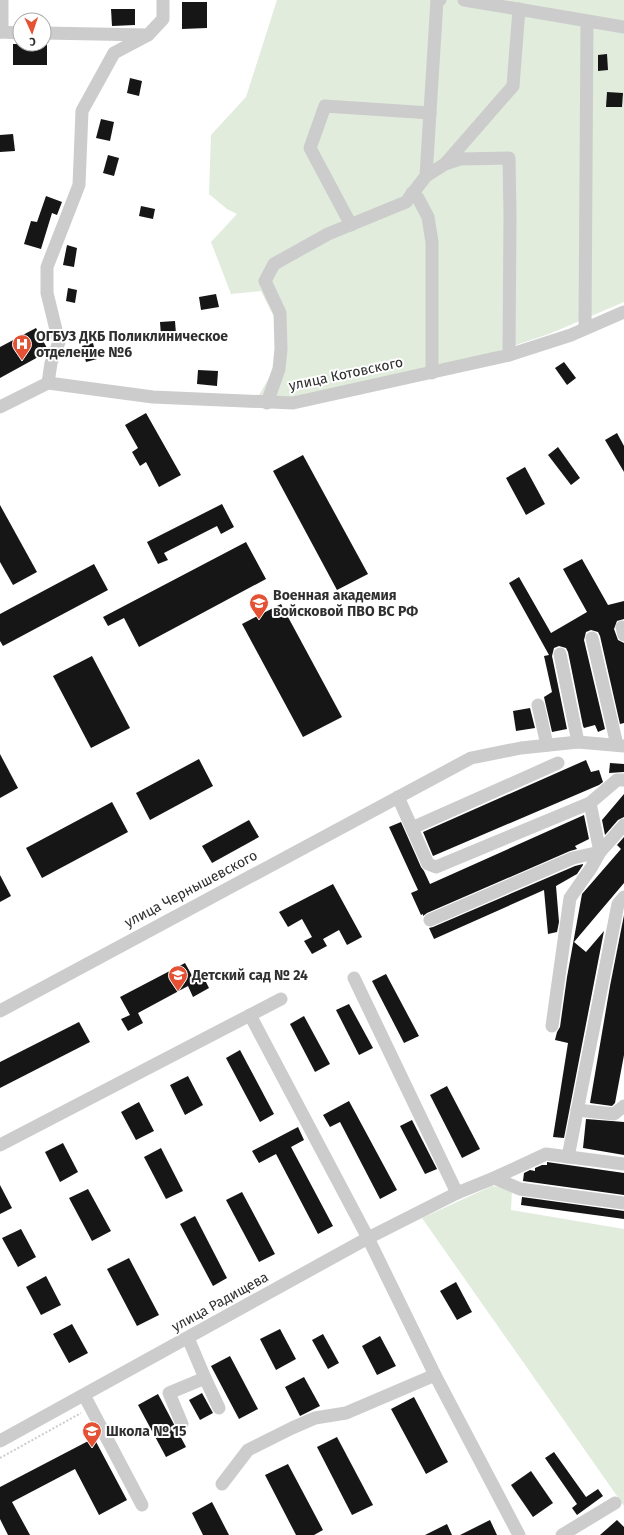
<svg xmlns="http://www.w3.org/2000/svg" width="624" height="1535" font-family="'Fira Sans',sans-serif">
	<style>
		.green { fill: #e1ecdd }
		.building { fill: #161616 }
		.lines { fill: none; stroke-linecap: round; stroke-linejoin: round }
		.path { stroke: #ccc; stroke-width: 2; stroke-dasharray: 2 2; stroke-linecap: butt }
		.minor { stroke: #ccc; stroke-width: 13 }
		.labels { text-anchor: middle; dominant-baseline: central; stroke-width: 4; stroke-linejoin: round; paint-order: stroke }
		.poi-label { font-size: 14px; font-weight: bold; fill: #2f2f2f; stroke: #fff; text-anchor: start }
		.street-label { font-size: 14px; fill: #2f2f2f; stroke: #fff }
	</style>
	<rect width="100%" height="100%" fill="#fff"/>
	<g class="green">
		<polygon points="277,0 624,0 624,302 549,334 480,357 292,399 259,395 272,373 276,353 275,319 261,291 231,294 211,242 237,214 227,209 209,194 211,135 246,97"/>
		<polygon points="492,1186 512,1189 511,1210 624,1229 624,1506 422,1218"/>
	</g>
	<g class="building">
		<polygon points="182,2 207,2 207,28 182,29"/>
		<polygon points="111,9 135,9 135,25 112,26"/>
		<rect x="13" y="44" width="34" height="21"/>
		<polygon points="607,54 608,70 598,71 598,55"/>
		<polygon points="130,78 142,81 139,96 127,93"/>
		<polygon points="607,92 623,93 622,107 606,107"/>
		<polygon points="101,119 114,122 110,141 96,138"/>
		<polygon points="13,134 15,151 0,152 0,135"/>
		<polygon points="108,155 119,158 114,176 103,173"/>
		<polygon points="46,196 62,202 57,215 52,213 41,249 24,244 31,221 37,222"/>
		<polygon points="141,206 155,209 153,219 139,216"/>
		<polygon points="67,245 77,248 74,267 63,265"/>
		<polygon points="68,288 77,290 75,303 66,301"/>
		<polygon points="216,294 219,307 201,310 199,297"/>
		<polygon points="175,321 176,334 161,336 160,322"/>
		<polygon points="36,328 47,348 38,352 40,356 0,378 0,347"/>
		<polygon points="93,343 97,359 86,362 82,346"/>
		<polygon points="564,362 576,378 567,385 555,368"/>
		<polygon points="198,370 218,371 217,386 197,384"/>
		<polygon points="146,413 181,475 159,487 146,462 140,466 132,452 138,448 125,425"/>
		<polygon points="617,433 624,446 624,472 605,440"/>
		<polygon points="558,447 580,478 571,485 548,455"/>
		<polygon points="303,455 368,574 337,590 273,471"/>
		<polygon points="525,467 545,504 526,515 506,478"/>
		<polygon points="222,504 234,527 221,534 217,526 164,553 168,560 158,564 147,542"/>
		<polygon points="0,505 37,572 13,585 0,562"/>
		<polygon points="246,542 266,579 139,647 124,618 108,626 103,617"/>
		<polygon points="582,559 608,605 624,601 624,619 617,621 614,629 618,640 624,643 624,723 620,724 600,636 598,632 591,630 586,632 584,640 605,729 598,732 595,725 584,728 583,726 568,652 566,648 559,646 554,648 552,656 567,729 552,732 544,697 552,692 544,656 549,655 509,583 519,577 551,633 587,612 563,569"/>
		<polygon points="94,564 108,590 3,646 0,641 0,614"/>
		<polygon points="281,604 342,717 303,737 242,624"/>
		<polygon points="92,656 130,728 91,748 53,676"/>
		<polygon points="530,708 535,728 516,731 513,711"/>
		<polygon points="0,754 18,788 0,798"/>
		<polygon points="199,759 213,786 150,820 136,793"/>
		<polygon points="586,760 591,772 599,770 603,782 599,785 433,856 423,832"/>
		<polygon points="610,763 624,764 624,772 609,773"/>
		<polygon points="624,794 624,817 618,820 605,835 602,820"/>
		<polygon points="112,802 128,832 42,878 26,848"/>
		<polygon points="584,815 589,839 575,846 577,849 570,851 427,913 423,916 423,914 421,915 411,893 418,890 389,827 401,822 421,867 424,871 430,884"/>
		<polygon points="249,820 259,837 212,863 202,846"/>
		<polygon points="624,837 624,883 574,942 586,952 604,931 564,1138 553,1137 568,1043 555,1040 557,1032 560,1027 567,977 582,894 621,849 617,845"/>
		<polygon points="583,864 583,865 577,874 556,886 559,922 557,932 548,934 544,890 434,939 429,928 433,927 575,866"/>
		<polygon points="0,875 11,896 0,902"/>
		<polygon points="333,884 362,937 347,945 339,930 323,939 327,946 312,954 304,941 312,937 302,919 288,927 279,912"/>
		<polygon points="624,915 624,1055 615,1103 612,1106 590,1103 610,986"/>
		<polygon points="185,963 194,979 202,974 209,988 193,997 188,986 138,1013 143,1023 128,1031 121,1019 130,1015 120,997"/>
		<polygon points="386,974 419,1036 404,1043 372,981"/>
		<polygon points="349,1004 373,1048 359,1055 336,1010"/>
		<polygon points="304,1016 330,1064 315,1072 290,1024"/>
		<polygon points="79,1022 90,1042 0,1088 0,1062"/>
		<polygon points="240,1050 274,1114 260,1122 226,1058"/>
		<polygon points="188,1076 203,1105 185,1115 170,1085"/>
		<polygon points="447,1086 480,1149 462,1158 430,1095"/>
		<polygon points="349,1101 397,1190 380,1199 340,1122 330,1127 323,1115"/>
		<polygon points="139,1102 154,1131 136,1140 121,1112"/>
		<polygon points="586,1119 624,1122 624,1155 583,1148"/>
		<polygon points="412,1120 437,1169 425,1174 400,1126"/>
		<polygon points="298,1127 304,1140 291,1147 333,1226 318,1234 276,1154 259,1163 252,1151"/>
		<polygon points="63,1143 78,1172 60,1182 45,1152"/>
		<polygon points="161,1148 183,1191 166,1199 144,1157"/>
		<polygon points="547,1162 624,1173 624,1195 523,1181 524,1173 530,1170 535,1171 535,1168 542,1165 547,1165"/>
		<polygon points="0,1185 12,1208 0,1214"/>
		<polygon points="88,1189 111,1231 92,1241 69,1198"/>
		<polygon points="242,1192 275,1254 259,1262 226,1200"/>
		<polygon points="522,1197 624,1211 624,1219 521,1205"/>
		<polygon points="195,1216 227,1278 213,1286 180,1224"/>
		<polygon points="21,1229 36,1257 18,1267 2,1238"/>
		<polygon points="129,1258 159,1315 137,1326 107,1269"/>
		<polygon points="46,1276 61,1305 41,1315 26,1287"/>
		<polygon points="456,1282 472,1312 457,1320 440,1291"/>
		<polygon points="72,1324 88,1353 69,1363 53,1334"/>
		<polygon points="280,1329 296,1359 276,1370 260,1339"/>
		<polygon points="323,1334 339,1363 328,1369 312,1340"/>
		<polygon points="380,1336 396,1366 377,1375 362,1346"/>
		<polygon points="230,1356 258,1409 239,1419 211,1366"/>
		<polygon points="304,1377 320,1406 300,1416 285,1387"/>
		<polygon points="202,1393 213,1413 200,1420 189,1400"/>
		<polygon points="158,1394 186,1447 166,1457 138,1405"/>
		<polygon points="414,1397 448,1462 426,1474 391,1409"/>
		<polygon points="337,1437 373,1505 352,1515 317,1447"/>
		<polygon points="94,1438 127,1500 99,1515 75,1469 12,1502 30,1535 8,1535 0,1519 0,1487"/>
		<polygon points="554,1452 586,1497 598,1489 603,1496 577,1515 572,1508 577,1504 545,1458"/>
		<polygon points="288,1464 323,1530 314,1535 296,1535 265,1475"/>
		<polygon points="531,1471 553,1503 533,1517 511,1485"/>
		<polygon points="212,1502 229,1535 203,1535 192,1513"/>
		<polygon points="490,1520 497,1535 460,1535"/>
		<polygon points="617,1520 624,1527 624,1535 600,1535"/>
		<polygon points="447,1524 452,1535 425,1535"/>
	</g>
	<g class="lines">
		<polyline class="path" points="0,1458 81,1413"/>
		<g class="minor">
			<polyline points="464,0 624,27"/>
			<polyline points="0,32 2,32 2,0"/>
			<polyline points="2,32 20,33"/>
			<polyline points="44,33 148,35 163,19 163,0"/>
			<polyline points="445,164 513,86 519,9"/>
			<polyline points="426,176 445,164 460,159 509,158 510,215 509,355"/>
			<polyline points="412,193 418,198 428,217 432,242 432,373"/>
			<polyline points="351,225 310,148 325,106 430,113"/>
			<polyline points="585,328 587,21"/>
			<polyline points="48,383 51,363 59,342 47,293 47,267 79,185 82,111 114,53 148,35"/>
			<polyline points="267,403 279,369 281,349 280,313 265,281 274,264 328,234 406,202 426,176 437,0 440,0"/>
			<polyline points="0,407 48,383 153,397 293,403 509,355 571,335 624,312"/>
			<polyline points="622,627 624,635"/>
			<polyline points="592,638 617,745"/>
			<polyline points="560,654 578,742"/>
			<polyline points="538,705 547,745"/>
			<polyline points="398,797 428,864 436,867 590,803 617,780 624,780"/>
			<polyline points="412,828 558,763"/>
			<polyline points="430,920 573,858 600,852 590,803"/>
			<polyline points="354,978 457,1193"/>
			<polyline points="0,1011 471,758 521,748 578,742 624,746"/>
			<polyline points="250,1015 368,1238 435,1375 519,1535"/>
			<polyline points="552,1026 570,898 591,868 600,852 624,825"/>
			<polyline points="577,1110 614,1114 624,1106"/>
			<polyline points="0,1145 281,999"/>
			<polyline points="568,1157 618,904 624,897"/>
			<polyline points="494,1178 546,1154 624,1164"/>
			<polyline points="188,1338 205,1378 219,1408"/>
			<polyline points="84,1395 142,1505"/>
			<polyline points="182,1424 169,1393 205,1378"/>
			<polyline points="0,1441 368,1238 457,1193 494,1178 520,1189 624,1203"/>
			<polyline points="222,1484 248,1450 292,1428 315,1418 346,1413 435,1375"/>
			<polyline points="562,1535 615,1503"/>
		</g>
	</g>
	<defs>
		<g id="hospital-pin" transform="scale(1)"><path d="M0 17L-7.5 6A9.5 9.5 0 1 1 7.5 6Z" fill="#e45233" stroke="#fff"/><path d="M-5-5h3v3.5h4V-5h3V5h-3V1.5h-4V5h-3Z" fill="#fff"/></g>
		<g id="university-pin" transform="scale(1)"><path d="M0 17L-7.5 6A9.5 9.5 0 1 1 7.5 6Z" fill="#e45233" stroke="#fff"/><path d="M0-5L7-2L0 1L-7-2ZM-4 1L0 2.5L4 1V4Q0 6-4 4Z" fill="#fff"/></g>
		<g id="school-pin" transform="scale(1)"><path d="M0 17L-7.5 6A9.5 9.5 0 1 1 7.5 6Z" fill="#e45233" stroke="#fff"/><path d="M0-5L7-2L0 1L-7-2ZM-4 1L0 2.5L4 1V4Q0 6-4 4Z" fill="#fff"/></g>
	</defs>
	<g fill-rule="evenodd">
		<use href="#hospital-pin" x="22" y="344"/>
		<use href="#university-pin" x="259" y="603"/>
		<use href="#school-pin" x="178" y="975"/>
		<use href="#school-pin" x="92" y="1431"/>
	</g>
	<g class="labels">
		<g class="poi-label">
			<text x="36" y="336">ОГБУЗ ДКБ Поликлиническое<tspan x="36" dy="16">отделение №6</tspan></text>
			<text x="273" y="595">Военная академия<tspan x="273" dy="16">войсковой ПВО ВС РФ</tspan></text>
			<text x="192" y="975">Детский сад № 24</text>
			<text x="106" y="1431">Школа № 15</text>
		</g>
		<g class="street-label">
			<text transform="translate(346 374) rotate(-12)">улица Котовского</text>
			<text transform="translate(191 889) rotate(-28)">улица Чернышевского</text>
			<text transform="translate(220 1302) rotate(-29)">улица Радищева</text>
		</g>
	</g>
	<g transform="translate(32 32) rotate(177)"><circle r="19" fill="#ffffff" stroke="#acacac"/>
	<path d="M0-3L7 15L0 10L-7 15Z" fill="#e45233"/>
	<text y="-6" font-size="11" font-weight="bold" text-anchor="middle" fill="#2f2f2f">С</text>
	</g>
</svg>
